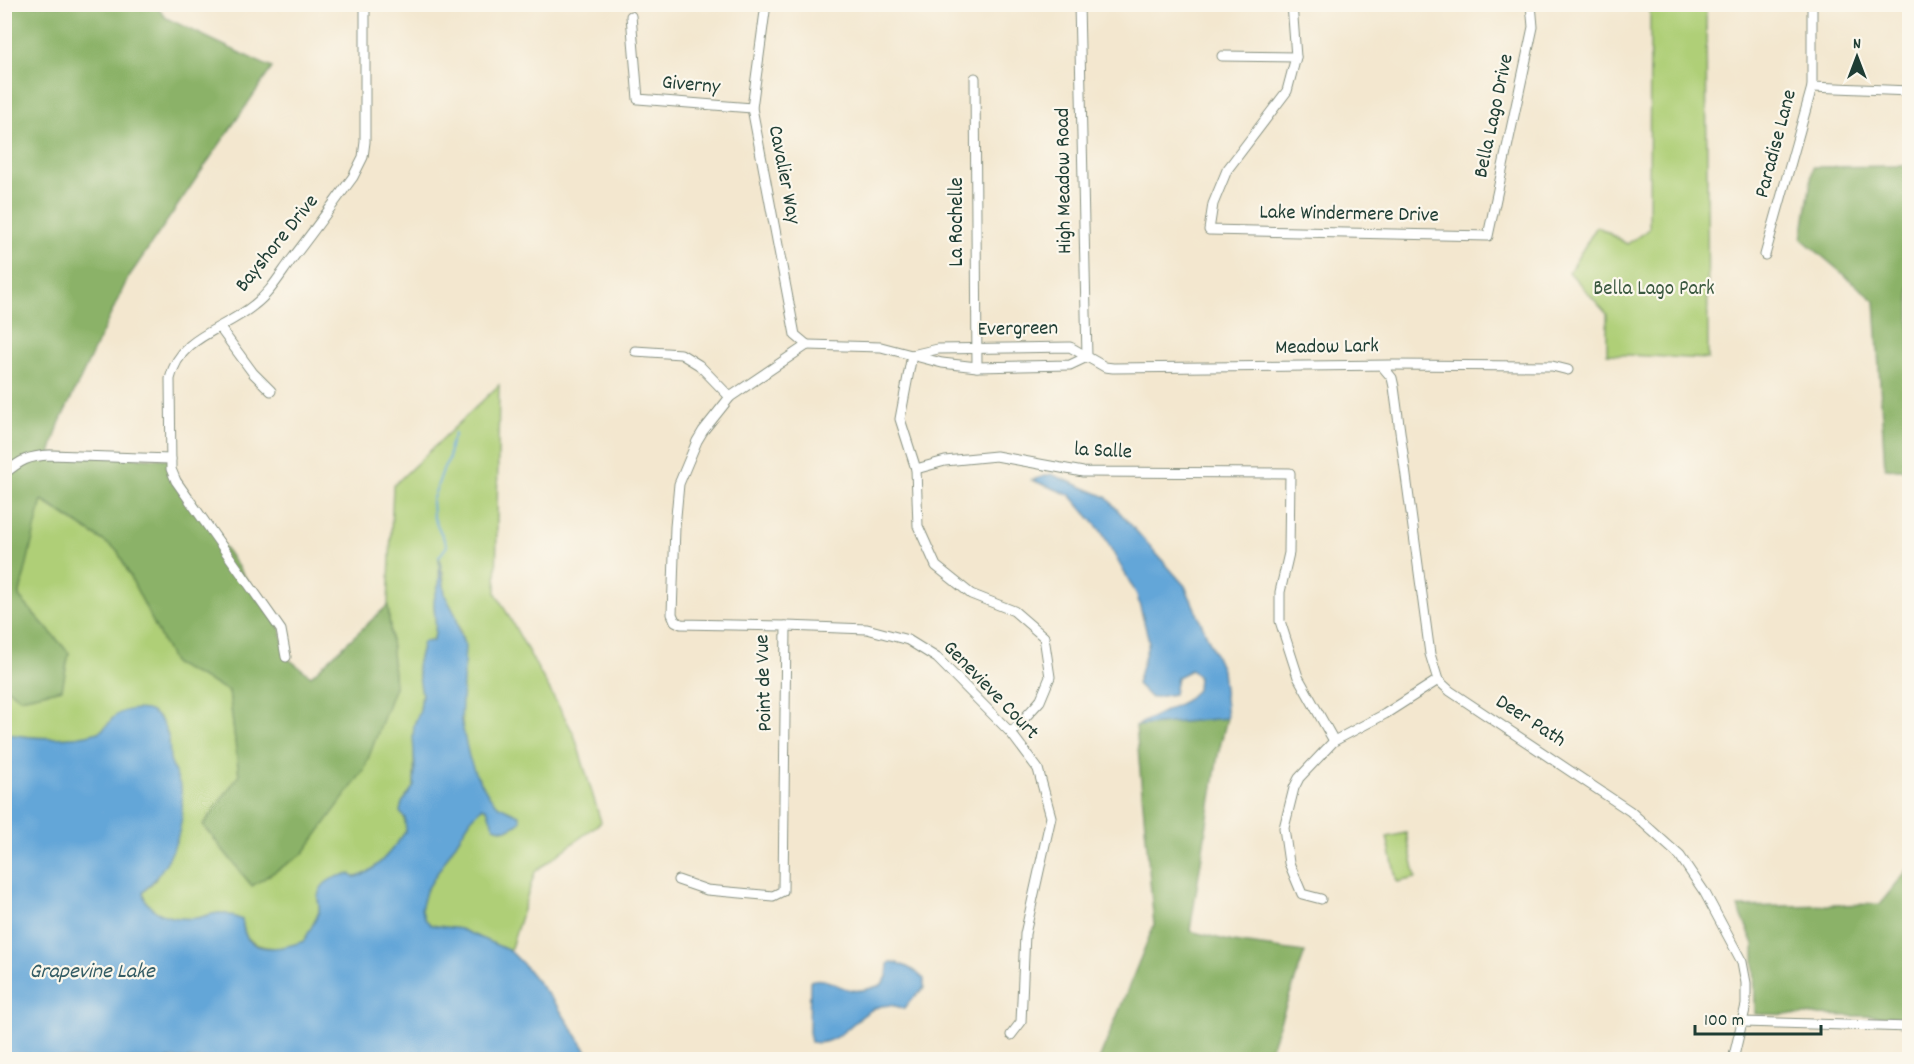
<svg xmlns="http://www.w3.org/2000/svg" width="1914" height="1064" font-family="Dekko,sans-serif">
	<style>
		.green { fill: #afcf77; stroke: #678656; stroke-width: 1.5 }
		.forest { fill: #8bb268; stroke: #55784e; stroke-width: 1.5 }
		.water { fill: #64a6d8; stroke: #427286; stroke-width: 1.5 }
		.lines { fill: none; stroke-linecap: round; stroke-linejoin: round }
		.stream { stroke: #64a6d8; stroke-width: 2 }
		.street-casing { stroke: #899282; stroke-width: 11 }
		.street { stroke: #fff; stroke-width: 9 }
		.labels { text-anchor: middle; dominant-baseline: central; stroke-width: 4.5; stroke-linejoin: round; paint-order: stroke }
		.street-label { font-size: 21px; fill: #1f3d34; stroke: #fbf7ec }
		.park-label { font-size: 21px; fill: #3c5a41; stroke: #fbf7ec }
		.water-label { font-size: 22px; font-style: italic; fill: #345c65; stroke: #fbf7ec }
	</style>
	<rect width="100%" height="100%" fill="#fbf7ec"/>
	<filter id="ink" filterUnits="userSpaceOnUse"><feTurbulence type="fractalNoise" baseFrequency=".0167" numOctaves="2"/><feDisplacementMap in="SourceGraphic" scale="12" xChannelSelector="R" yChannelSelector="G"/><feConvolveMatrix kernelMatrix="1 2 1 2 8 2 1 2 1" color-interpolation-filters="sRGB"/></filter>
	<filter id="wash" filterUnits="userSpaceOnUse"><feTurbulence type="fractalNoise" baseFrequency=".008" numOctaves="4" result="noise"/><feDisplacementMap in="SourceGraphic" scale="24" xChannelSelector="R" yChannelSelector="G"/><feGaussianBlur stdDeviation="1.35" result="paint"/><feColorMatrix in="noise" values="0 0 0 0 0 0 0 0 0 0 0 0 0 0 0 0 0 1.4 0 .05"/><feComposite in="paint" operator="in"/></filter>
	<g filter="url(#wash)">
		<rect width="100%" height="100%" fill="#f3e7cf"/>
		<g class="green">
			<polygon points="1650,5 1706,5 1708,359 1607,354 1607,314 1569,272 1597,226 1627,244 1649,229"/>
			<path d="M499 385 496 593 574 734 601 822 535 872 510 951 460 929 431 925 425 919 421 909 426 891 471 819 483 806 487 809 502 830 509 829 517 825 519 815C512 812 504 809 498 805 469 784 460 729 461 695 462 677 466 660 463 641 462 636 456 615 453 610 451 605 446 600 445 594 444 587 444 579 443 571L439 570C439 574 440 580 439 584 437 591 434 596 434 603 434 615 438 629 433 641L423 642 417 666 422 694 420 710 414 725V786L402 803 400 812 405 818 406 831C395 846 373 877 354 877L318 899C318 903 320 909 319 912 318 916 306 939 303 941 290 951 258 951 247 937 244 933 243 925 242 920 235 917 227 913 220 913 212 913 204 917 197 918 177 920 146 916 143 892L156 879 181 788 172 767 169 757V740L160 718 149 711 112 719C108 725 105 729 99 732 80 741 25 738 5 733V687L20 698 61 689 69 653 19 597 41 500 117 550 174 664 229 691 239 775 203 825 252 886 395 687 388 605 393 486Z"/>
			<polygon points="1406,833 1416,878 1397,882 1387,837"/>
		</g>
		<g class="forest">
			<polygon points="5,5 155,5 166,18 272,68 128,278 59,424 50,454 171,459 171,469 281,630 286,657 311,676 388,605 395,687 364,770 303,854 252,886 203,825 239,775 229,691 174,664 117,550 42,500 19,597 69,653 62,689 20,698 5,687"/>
			<polygon points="1909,166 1910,166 1909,470 1885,468 1875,301 1802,239 1813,167"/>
			<polygon points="1227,718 1218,755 1190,931 1233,942 1305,952 1267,1059 1099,1060 1154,925 1136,726"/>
			<polygon points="1909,868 1909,1017 1755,1014 1754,944 1738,907 1880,904"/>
		</g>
		<g class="water">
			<polygon points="1051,474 1106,497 1185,586 1222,670 1227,718 1136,726 1185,701 1197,690 1198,676 1191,670 1177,677 1174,694 1151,698 1137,684 1149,641 1137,595 1101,531 1070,495 1032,480"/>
			<path d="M439 555 445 595 456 616 459 632 465 646 461 721 469 757 475 773 490 797 499 806 519 815 521 820C513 830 505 831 494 827L487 809 483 807 471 819 426 891 421 909 425 919 431 925 460 929 510 951 523 964 558 1007 592 1059H5V733C28 739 72 740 95 733 105 730 106 726 112 719 120 710 134 708 146 710 159 713 167 728 169 741 170 747 169 753 170 759 172 769 179 779 181 789 187 829 171 864 143 892 146 916 177 920 197 918 204 917 212 913 220 913 227 913 235 917 242 920 243 924 243 930 245 934 254 956 288 947 304 941 306 937 319 914 319 911 320 907 318 901 318 897 320 881 337 875 351 874L354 877C372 877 395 846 406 831L405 818 400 812 402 803 414 786 415 769 413 737 414 725 420 710 422 694 417 666 423 642 433 641C438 629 434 615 434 603 434 596 437 591 439 584 441 576 439 564 439 555Z"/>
			<path d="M890 962C901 962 916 971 924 979V988L910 1001 904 1009C862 990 848 1050 811 1042L809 1032 810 981C824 975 838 988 852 990 861 992 872 988 881 985L887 977 888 964Z"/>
		</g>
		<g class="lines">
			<polyline class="stream" points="439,557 447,546 433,516 432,501 444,467 449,459 450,446 455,433"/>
		</g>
	</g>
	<g filter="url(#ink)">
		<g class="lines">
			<g class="street-casing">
				<g id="street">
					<polyline points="766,4 752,108 795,335 807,345"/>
					<polyline points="1079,4 1087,357"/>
					<polyline points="1292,4 1296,57 1287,91 1227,170 1213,204 1209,230 1488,236 1533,27 1531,4"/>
					<polyline points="631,16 638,99 752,108"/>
					<polyline points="1222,56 1296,57"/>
					<polyline points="975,78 977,367"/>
					<polyline points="1812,87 1910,91"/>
					<polyline points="1765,255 1812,87 1812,4"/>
					<polyline points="220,328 253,373 271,391"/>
					<polyline points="807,345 881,347 942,363 977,367 1070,365 1087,357"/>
					<polyline points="635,351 681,354 699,365 730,397"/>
					<polyline points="912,355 938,349 1070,347 1105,367 1113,368 1392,365 1552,366 1568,370"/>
					<polyline points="912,355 900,419 916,469 918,526 936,566 971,594 1014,611 1044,637 1050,677 1040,701 1011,733"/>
					<polyline points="1382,366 1392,378 1394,387 1430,654 1438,680 1450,691 1630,811 1680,856 1705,893 1742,962 1746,983 1746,1005 1733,1060"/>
					<polyline points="916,469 945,461 996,456 1083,472 1290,473 1289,553 1280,592 1280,621 1298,677 1334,741"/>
					<path d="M4 474C21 460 28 456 50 455L171 459"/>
					<polyline points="786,626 867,629 908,640 937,658 1011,733 1038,769 1051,817 1025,934 1021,1022 1011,1035"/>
					<path d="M286 657 281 630 176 481 171 469 170 379C180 335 223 331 254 305 270 293 280 275 292 259 313 232 333 204 353 177L363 157 365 142V4"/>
					<polyline points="678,880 707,890 773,896 783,891 786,626 681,624 675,621 672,614 675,527 679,484 697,441 703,431 730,397 807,345"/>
					<polyline points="1321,899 1302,894 1289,863 1284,828 1294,788 1299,778 1334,741 1385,714 1438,680"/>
					<polyline points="1743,1022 1910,1027"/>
				</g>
			</g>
			<use href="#street" class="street"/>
		</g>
	</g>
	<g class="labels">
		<g class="street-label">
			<text transform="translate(691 86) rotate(5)">Giverny</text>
			<text transform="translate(1495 116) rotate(-78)">Bella Lago Drive</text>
			<text transform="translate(1777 144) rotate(-75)">Paradise Lane</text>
			<text transform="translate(783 175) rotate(79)">Cavalier Way</text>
			<text transform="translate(1065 181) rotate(-91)">High Meadow Road</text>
			<text transform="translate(1349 215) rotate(1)">Lake Windermere Drive</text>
			<text transform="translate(958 222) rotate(-90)">La Rochelle</text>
			<text transform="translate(278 244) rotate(-51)">Bayshore Drive</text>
			<text transform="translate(1018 330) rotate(-1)">Evergreen</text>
			<text transform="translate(1327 348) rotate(-1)">Meadow Lark</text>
			<text transform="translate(1103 452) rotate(3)">la Salle</text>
			<text transform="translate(765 683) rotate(-92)">Point de Vue</text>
			<text transform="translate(990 691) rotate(46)">Genevieve Court</text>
			<text transform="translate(1530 722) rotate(33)">Deer Path</text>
		</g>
		<g class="park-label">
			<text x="1654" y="290">Bella Lago Park</text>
		</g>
		<g class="water-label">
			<text x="92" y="972">Grapevine Lake</text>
		</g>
	</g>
	<rect width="1914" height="1064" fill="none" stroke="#fbf7ec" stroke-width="24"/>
	<g transform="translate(1857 57)" stroke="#fbf7ec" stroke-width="4.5" paint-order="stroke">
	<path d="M0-4.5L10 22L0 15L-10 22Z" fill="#1f3d34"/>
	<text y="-9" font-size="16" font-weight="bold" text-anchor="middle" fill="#1f3d34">N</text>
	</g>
	<path d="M1695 1025v9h126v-9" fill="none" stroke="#1f3d34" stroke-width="3"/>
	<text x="1704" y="1025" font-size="18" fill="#1f3d34" stroke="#fbf7ec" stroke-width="4.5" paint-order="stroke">100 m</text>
</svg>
